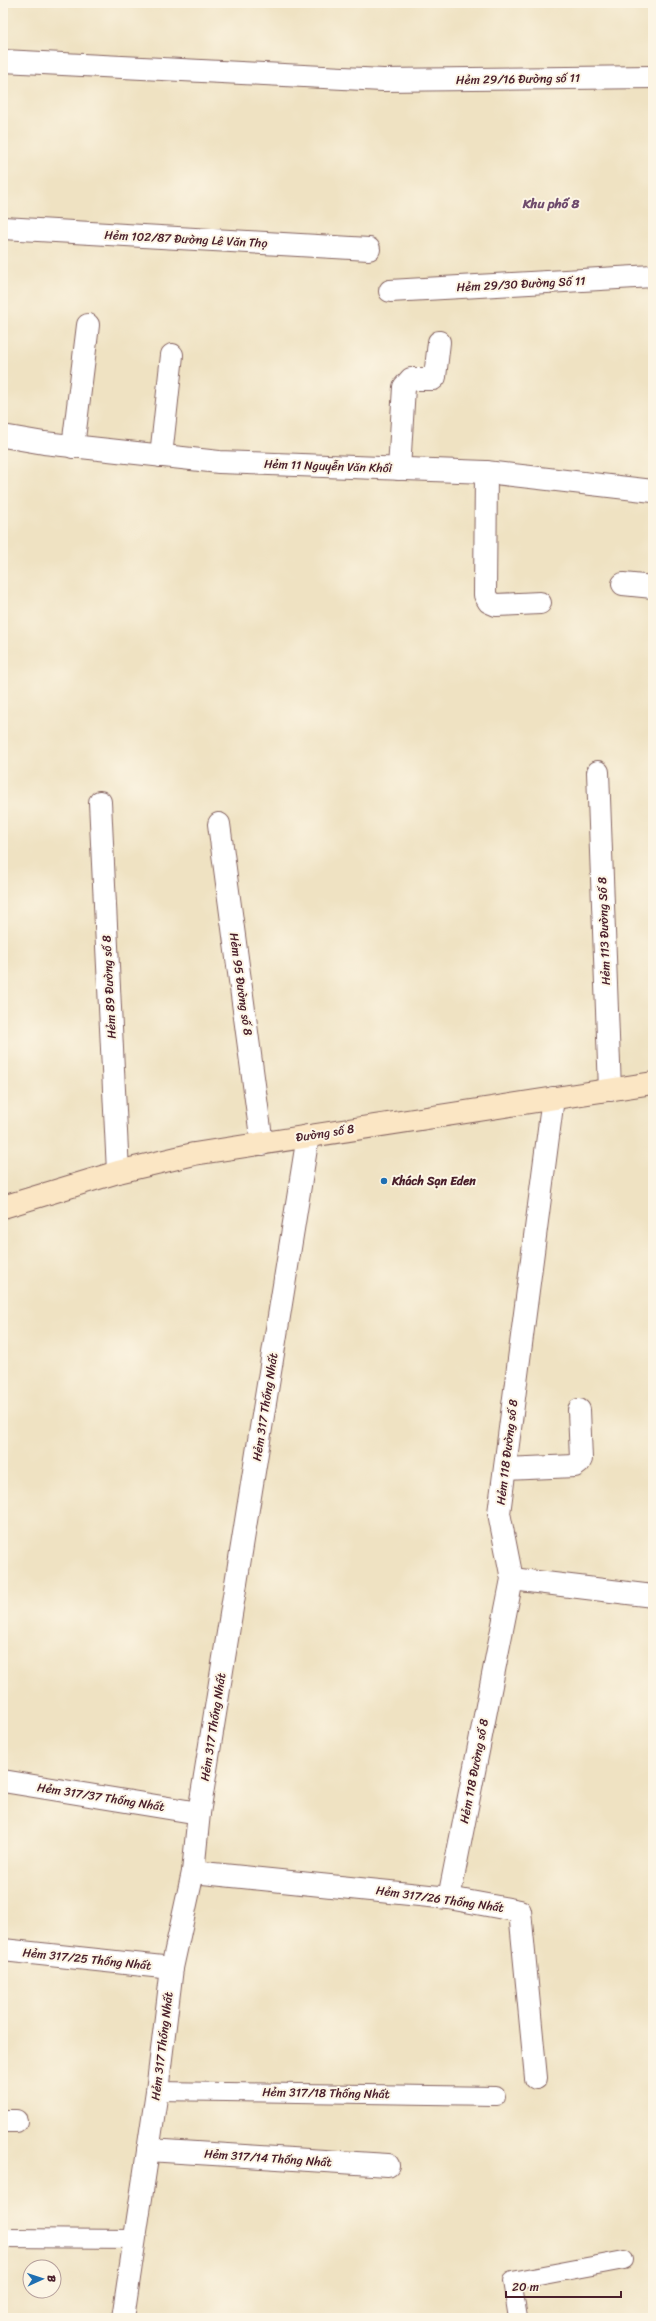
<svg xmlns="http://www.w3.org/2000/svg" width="656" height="2321" font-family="Sriracha,sans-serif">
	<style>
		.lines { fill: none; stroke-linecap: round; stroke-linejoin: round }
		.lane-casing { stroke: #846360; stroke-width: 20 }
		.street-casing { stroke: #846360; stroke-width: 24 }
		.secondary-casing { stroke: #846360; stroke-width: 24 }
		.lane { stroke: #fff; stroke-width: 18 }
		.street { stroke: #fff; stroke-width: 22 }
		.secondary { stroke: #fbe6c4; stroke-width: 22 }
		.poi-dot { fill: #1f6fb2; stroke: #fcf5e5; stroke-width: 1.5 }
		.labels { text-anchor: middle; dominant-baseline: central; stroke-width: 4; stroke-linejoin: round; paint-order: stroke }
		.street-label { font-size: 12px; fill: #4a1f2b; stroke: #fcf5e5 }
		.poi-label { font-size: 12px; font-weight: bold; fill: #4a1f2b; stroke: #fcf5e5; text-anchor: start }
		.neighbourhood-label { font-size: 13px; font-weight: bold; fill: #6f4c6d; stroke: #fcf5e5 }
	</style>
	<rect width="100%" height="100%" fill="#fcf5e5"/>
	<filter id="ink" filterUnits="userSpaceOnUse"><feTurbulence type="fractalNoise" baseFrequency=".025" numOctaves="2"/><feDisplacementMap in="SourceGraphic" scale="8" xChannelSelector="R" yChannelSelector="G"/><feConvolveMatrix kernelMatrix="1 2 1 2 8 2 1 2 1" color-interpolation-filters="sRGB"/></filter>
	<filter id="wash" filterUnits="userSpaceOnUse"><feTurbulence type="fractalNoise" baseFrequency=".012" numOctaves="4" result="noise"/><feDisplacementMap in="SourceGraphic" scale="16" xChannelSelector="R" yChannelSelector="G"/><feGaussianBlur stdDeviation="0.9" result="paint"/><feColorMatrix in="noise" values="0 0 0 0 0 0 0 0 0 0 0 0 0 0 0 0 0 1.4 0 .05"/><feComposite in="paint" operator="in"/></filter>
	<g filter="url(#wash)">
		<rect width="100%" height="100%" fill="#efe2c2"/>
	</g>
	<g filter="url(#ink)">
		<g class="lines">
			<g class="lane-casing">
				<g id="lane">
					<polyline points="157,2091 496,2096"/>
					<polyline points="3,2238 135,2239"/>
					<polyline points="518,2318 512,2281 624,2260"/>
				</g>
			</g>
			<g class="street-casing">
				<g id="street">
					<polyline points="3,61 383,80 653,77"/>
					<polyline points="3,228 369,249"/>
					<polyline points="390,291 653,276"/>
					<polyline points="3,436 44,443 219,462 486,472 653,491"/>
					<polyline points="73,447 88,325"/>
					<polyline points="161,456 172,355"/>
					<polyline points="399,469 404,387 411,379 433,379 435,377 439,342"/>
					<polyline points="486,472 485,595 489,602 496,605 540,603"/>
					<polyline points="623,584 653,587"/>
					<polyline points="598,772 610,1090"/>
					<polyline points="100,802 118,1172"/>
					<polyline points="219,824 262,1144"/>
					<polyline points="505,1469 575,1466 579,1463 581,1459 579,1410"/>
					<polyline points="512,1579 653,1596"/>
					<polyline points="3,1781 199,1813"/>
					<polyline points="193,1872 449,1898 520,1911 536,2078"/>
					<polyline points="449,1898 512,1579 499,1513 553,1098"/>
					<polyline points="3,1950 172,1968"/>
					<polyline points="3,2121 16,2121"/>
					<polyline points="148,2150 388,2165"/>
					<polyline points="123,2318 157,2091 172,1968 193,1872 199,1813 308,1136"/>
				</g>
			</g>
			<g class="secondary-casing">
				<polyline id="secondary" points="3,1207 118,1172 194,1154 653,1083"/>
			</g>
			<use href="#lane" class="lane"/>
			<use href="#street" class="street"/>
			<use href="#secondary" class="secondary"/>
		</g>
	</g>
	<circle class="poi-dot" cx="384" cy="1181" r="4"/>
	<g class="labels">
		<g class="street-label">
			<text transform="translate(518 79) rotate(-1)">Hẻm 29/16 Đường số 11</text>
			<text transform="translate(186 239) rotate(3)">Hẻm 102/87 Đường Lê Văn Thọ</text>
			<text transform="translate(521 284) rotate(-3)">Hẻm 29/30 Đường Số 11</text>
			<text transform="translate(328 466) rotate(2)">Hẻm 11 Nguyễn Văn Khối</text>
			<text transform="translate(604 931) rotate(-92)">Hẻm 113 Đường Số 8</text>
			<text transform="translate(241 984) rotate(82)">Hẻm 95 Đường số 8</text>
			<text transform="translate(109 987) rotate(-93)">Hẻm 89 Đường số 8</text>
			<text transform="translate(325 1133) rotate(-9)">Đường số 8</text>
			<text transform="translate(265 1407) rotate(-81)">Hẻm 317 Thống Nhất</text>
			<text transform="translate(507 1452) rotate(-83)">Hẻm 118 Đường số 8</text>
			<text transform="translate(213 1727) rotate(-81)">Hẻm 317 Thống Nhất</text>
			<text transform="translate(474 1771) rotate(-79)">Hẻm 118 Đường số 8</text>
			<text transform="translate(101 1797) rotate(9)">Hẻm 317/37 Thống Nhất</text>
			<text transform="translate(440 1899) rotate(8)">Hẻm 317/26 Thống Nhất</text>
			<text transform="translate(87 1959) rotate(6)">Hẻm 317/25 Thống Nhất</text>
			<text transform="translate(162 2046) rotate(-83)">Hẻm 317 Thống Nhất</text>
			<text transform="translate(326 2093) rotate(1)">Hẻm 317/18 Thống Nhất</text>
			<text transform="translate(268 2158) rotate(4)">Hẻm 317/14 Thống Nhất</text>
		</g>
		<g class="poi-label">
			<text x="392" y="1181">Khách Sạn Eden</text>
		</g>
		<g class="neighbourhood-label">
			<text x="551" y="203">Khu phố 8</text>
		</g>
	</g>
	<rect width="656" height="2321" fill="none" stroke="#fcf5e5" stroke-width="16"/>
	<g transform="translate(42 2279) rotate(87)"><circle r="19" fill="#fcf5e5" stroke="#b59f9b"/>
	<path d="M0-3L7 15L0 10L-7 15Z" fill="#1f6fb2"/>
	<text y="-6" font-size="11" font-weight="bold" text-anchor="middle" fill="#4a1f2b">B</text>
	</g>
	<path d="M506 2291v6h115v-6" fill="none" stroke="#4a1f2b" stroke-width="2"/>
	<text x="512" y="2291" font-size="12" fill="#4a1f2b" stroke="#fcf5e5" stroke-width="3" paint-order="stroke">20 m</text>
</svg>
